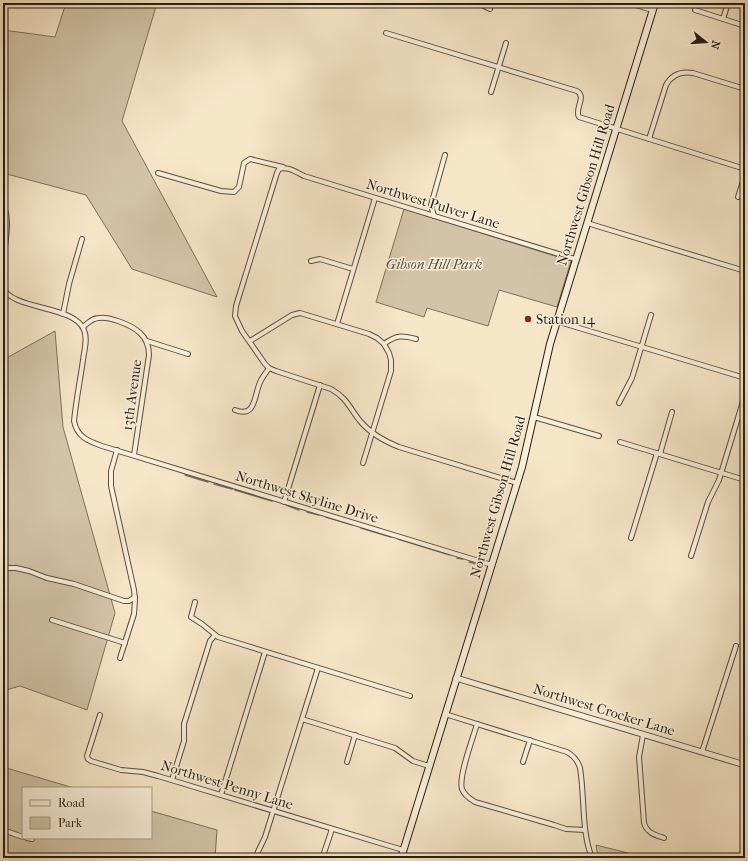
<svg xmlns="http://www.w3.org/2000/svg" width="748" height="861" font-family="'IM FELL French Canon',serif">
	<style>
		.green { fill: #d3c4a9; stroke: #7c705d }
		.lines { fill: none; stroke-linecap: round; stroke-linejoin: round }
		.stream { stroke: #786c5a; stroke-width: 1.5 }
		.minor-casing { stroke: #5a4e3f; stroke-width: 6 }
		.tertiary-casing { stroke: #5a4e3f; stroke-width: 7 }
		.secondary-casing { stroke: #261c11; stroke-width: 8 }
		.minor { stroke: #f9efdb; stroke-width: 4 }
		.tertiary { stroke: #f9efdb; stroke-width: 5 }
		.secondary { stroke: #f9efdb; stroke-width: 6 }
		.poi-dot { fill: #8f2418; stroke: #f9efdb; stroke-width: 1.5 }
		.labels { text-anchor: middle; dominant-baseline: central; stroke-width: 3; stroke-linejoin: round; paint-order: stroke }
		.street-label { font-size: 14px; fill: #261c11; stroke: #f9efdb }
		.park-label { font-size: 14px; font-style: italic; fill: #5a4e3f; stroke: #f9efdb }
		.poi-label { font-size: 14px; fill: #261c11; stroke: #f9efdb; text-anchor: start }
	</style>
	<rect width="100%" height="100%" fill="#f6e6c8"/>
	<filter id="stains"><feTurbulence type="fractalNoise" baseFrequency=".005" numOctaves="4"/><feColorMatrix values="0 0 0 0 .2 0 0 0 0 .09 0 0 0 0 .02 0 0 0 .5 -.17"/></filter>
	<radialGradient id="worn" r=".72"><stop offset=".6" stop-color="#630" stop-opacity="0"/><stop offset="1" stop-color="#630" stop-opacity=".3"/></radialGradient>
	<g class="green">
		<polygon points="66,3 157,3 122,121 217,297 132,269 86,195 3,173 3,30 55,37"/>
		<polygon points="404,209 571,261 557,307 499,290 488,326 427,308 424,317 376,302"/>
		<polygon points="55,331 63,427 115,613 87,710 20,686 3,691 3,360"/>
		<polygon points="3,767 74,788 23,788 23,838 151,838 151,811 217,830 215,858 3,858"/>
		<polygon points="596,845 636,855 639,858 598,858"/>
	</g>
	<g class="lines">
		<g class="stream">
			<polyline points="185,475 208,482"/>
			<polyline points="214,484 232,489"/>
			<polyline points="235,490 272,501"/>
			<polyline points="286,505 299,510"/>
			<polyline points="307,512 319,515"/>
			<polyline points="326,517 353,525"/>
			<polyline points="361,528 391,537"/>
			<polyline points="398,539 450,555"/>
			<polyline points="457,558 463,559"/>
			<polyline points="469,562 480,565"/>
		</g>
		<g class="minor-casing">
			<g id="minor">
				<polyline points="478,3 490,9"/>
				<polyline points="629,3 652,10"/>
				<polyline points="695,10 745,26"/>
				<polyline points="723,19 728,3"/>
				<path d="M386 33 577 91C587 97 574 109 579 117L745 169"/>
				<polyline points="491,92 506,43"/>
				<path d="M649 139 666 85C672 74 681 71 693 73L745 89"/>
				<polyline points="158,173 221,191 234,192 239,187 244,163 250,159 283,167"/>
				<polyline points="738,197 745,175"/>
				<path d="M3 205C11 219 5 244 3 260"/>
				<polyline points="434,216 431,205 445,155"/>
				<polyline points="587,223 745,271"/>
				<polyline points="311,261 320,259 353,269"/>
				<path d="M3 287C10 310 75 305 84 330 88 339 84 351 83 360 80 381 76 401 74 421 77 437 88 441 102 446L492 565"/>
				<polyline points="63,314 69,284 82,239"/>
				<polyline points="556,321 745,378"/>
				<polyline points="337,324 375,198"/>
				<path d="M83 327C88 323 92 318 99 318 105 317 112 319 118 321 135 327 149 335 149 355L134 455"/>
				<polyline points="147,341 188,354"/>
				<polyline points="250,341 292,315 300,313 369,334 377,338 384,344 389,353 391,360 391,371 363,463"/>
				<path d="M384 344C396 335 402 335 416 339"/>
				<polyline points="619,403 632,378 651,315"/>
				<path d="M235 410C255 418 254 398 259 385 261 378 266 373 269 368"/>
				<polyline points="534,417 599,436"/>
				<polyline points="620,442 745,480"/>
				<polyline points="117,450 111,471 111,486 134,590 135,600 134,614 120,658"/>
				<polyline points="660,454 672,412"/>
				<path d="M517 483 399 447C384 441 370 433 360 421 349 407 347 398 331 389L276 371 269 368 265 364 242 331 235 316 236 306 277 173 279 169C288 166 296 172 304 176L575 259"/>
				<polyline points="284,502 320,385"/>
				<polyline points="631,538 657,453"/>
				<polyline points="691,556 708,502 719,480 745,395"/>
				<polyline points="3,568 16,568 29,571 47,578 74,584 124,601 129,601 135,597"/>
				<polyline points="195,602 191,617 202,624 218,637 410,696"/>
				<polyline points="52,620 125,643"/>
				<path d="M445 714 567 752C574 756 578 761 580 768 585 798 581 830 592 858"/>
				<polyline points="100,715 87,756 88,759 91,761 121,770 143,772 158,776 403,850"/>
				<polyline points="302,719 395,748 413,761 429,766"/>
				<path d="M477 724C473 738 458 777 462 789 464 795 470 799 475 802L554 825 566 829 585 830"/>
				<path d="M643 735 639 757 644 823C647 833 655 835 664 838"/>
				<polyline points="702,752 736,646"/>
				<polyline points="347,762 355,735"/>
				<polyline points="523,762 530,740"/>
				<polyline points="172,780 184,741 184,724 210,641 215,635"/>
				<polyline points="221,795 265,652"/>
				<polyline points="3,830 23,837"/>
				<polyline points="27,838 32,839"/>
				<polyline points="324,853 332,829"/>
				<polyline points="255,858 265,837 318,668"/>
			</g>
		</g>
		<g class="tertiary-casing">
			<polyline id="tertiary" points="456,678 745,765"/>
		</g>
		<g class="secondary-casing">
			<polyline id="secondary" points="401,858 522,467 550,344 655,3"/>
		</g>
		<use href="#minor" class="minor"/>
		<use href="#tertiary" class="tertiary"/>
		<use href="#secondary" class="secondary"/>
	</g>
	<circle class="poi-dot" cx="528" cy="319" r="4"/>
	<g class="labels">
		<g class="street-label">
			<text transform="translate(586 185) rotate(-73)">Northwest Gibson Hill Road</text>
			<text transform="translate(433 204) rotate(17)">Northwest Pulver Lane</text>
			<text transform="translate(132 395) rotate(-82)">13th Avenue</text>
			<text transform="translate(307 497) rotate(17)">Northwest Skyline Drive</text>
			<text transform="translate(498 497) rotate(-74)">Northwest Gibson Hill Road</text>
			<text transform="translate(604 710) rotate(17)">Northwest Crocker Lane</text>
			<text transform="translate(227 785) rotate(17)">Northwest Penny Lane</text>
		</g>
		<g class="park-label">
			<text x="434" y="264">Gibson Hill Park</text>
		</g>
		<g class="poi-label">
			<text x="536" y="319">Station 14</text>
		</g>
	</g>
	<rect width="748" height="861" fill="none" stroke="#f6e6c8" stroke-width="16"/>
	<rect x="4" y="4" width="740" height="853" fill="none" stroke="#261c11" stroke-width="2"/>
	<rect x="8" y="8" width="732" height="845" fill="none" stroke="#261c11"/>
	<rect x="22" y="787" width="130" height="52" fill="#f9efdb" stroke="#a59b8a"/>
	<rect x="30" y="800" width="20" height="6" fill="#f9efdb" stroke="#a59b8a"/>
	<text x="58" y="807" font-size="12" fill="#261c11">Road</text>
	<rect x="30" y="817" width="20" height="12" fill="#d3c4a9" stroke="#a59b8a"/>
	<text x="58" y="827" font-size="12" fill="#261c11">Park</text>
	<g transform="translate(706 42) rotate(107)" stroke="#f9efdb" stroke-width="3" paint-order="stroke">
	<path d="M0-3L7 15L0 10L-7 15Z" fill="#261c11"/>
	<text y="-6" font-size="11" font-weight="bold" text-anchor="middle" fill="#261c11">N</text>
	</g>
	<rect width="100%" height="100%" filter="url(#stains)"/>
	<rect width="100%" height="100%" fill="url(#worn)"/>
</svg>
